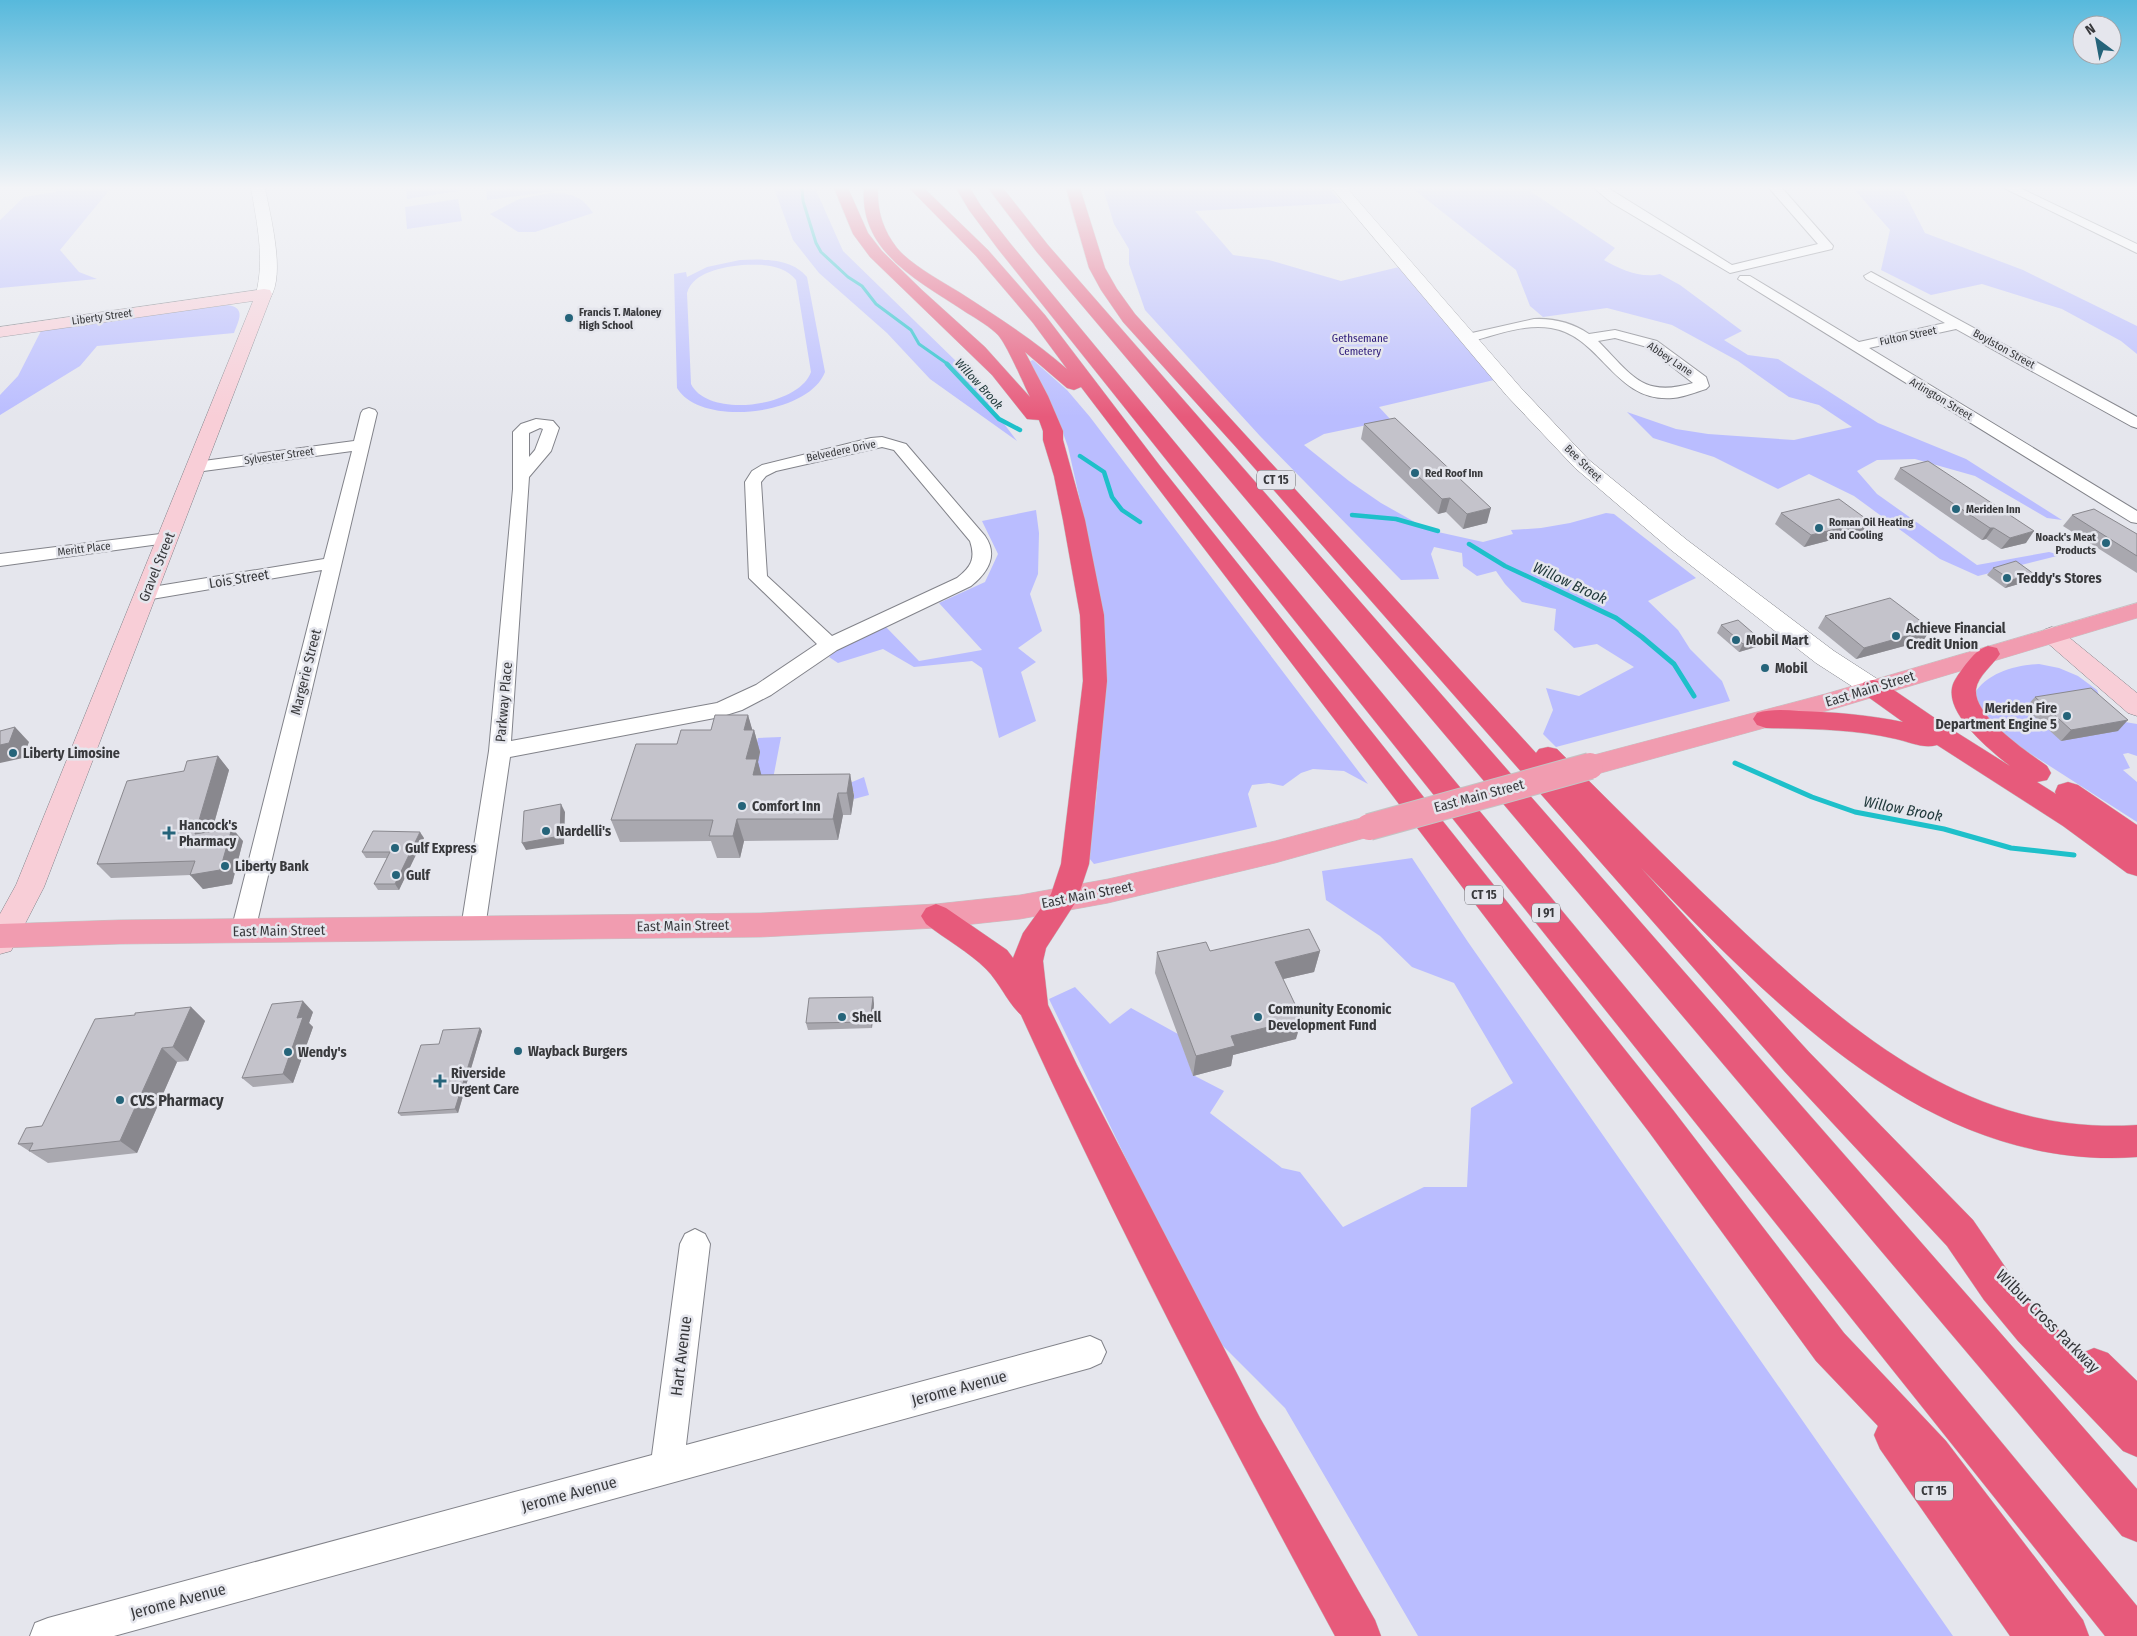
<svg xmlns="http://www.w3.org/2000/svg" width="2137" height="1636" font-family="'Fira Sans Condensed',sans-serif">
  <rect width="100%" height="100%" fill="#e5e6ed"/>
  <!-- green -->
  <g fill="#babdff" fill-rule="evenodd">
    <path d="M56 188H111L60 250 79 272 97 279 0 288V220L24 197 56 192Z"/>
    <path d="M406 188H459V191L407 199Z"/>
    <path d="M486 188H579L487 200Z"/>
    <path d="M774 188H815L843 251 959 364 1017 441 930 379 887 333 819 273 793 240Z"/>
    <path d="M1103 188H1328L1342 203 1195 211 1233 255 1269 260 1341 281 1399 267 1494 380 1379 407 1391 420 1324 434 1304 445 1349 481 1381 503 1429 530 1483 542 1513 534 1511 530 1541 528 1570 523 1606 513 1614 514 1696 578 1648 601 1678 630 1690 649 1722 681 1730 701 1556 747 1543 734 1553 710 1546 688 1579 696 1634 667 1597 644 1574 648 1554 630 1556 609 1522 602 1505 584 1496 571 1477 576 1463 566 1462 553 1434 547 1431 554 1439 579 1401 580 1260 436 1145 310 1129 264V249L1114 224Z"/>
    <path d="M1412 188H1541L1530 191 1615 248 1604 260C1619 269 1642 279 1660 274L1680 285 1742 331 1724 340 1748 355 1778 359 1878 423 1966 459 2062 520 2047 518 1975 476 1915 459 1877 460 1857 471 1877 494 1977 565 2049 552 2061 555 1978 576 1940 559 1854 496 1809 474 1778 489 1714 457 1653 438 1627 412 1676 429 1708 434 1794 440 1852 427 1819 405 1789 397 1738 361 1672 325 1607 308 1543 317 1530 306 1516 270Z"/>
    <path d="M1853 188H1902L1925 233 2023 270 2137 326V354L2121 341 2062 309 1982 284 1931 295 1881 270 1890 230Z"/>
    <path d="M550 193C571 193 582 196 593 213L535 232H518L490 214 519 199Z"/>
    <path d="M458 199 462 221 407 229 405 207Z"/>
    <path d="M740 260C763 259 792 258 807 277L825 372C809 415 701 428 677 388L674 274 686 272 687 277 707 267ZM742 265C760 264 784 264 796 280L811 372C799 407 708 419 691 384L687 293C693 272 723 267 742 265Z"/>
    <path d="M228 305C246 308 239 320 234 333L97 346 80 366 0 415V395L18 376 42 329Z"/>
    <path d="M1033 360 1067 390 1090 417 1368 784 1344 771 1313 769 1301 773 1283 786 1269 783 1252 785 1248 794 1257 827 1094 864 1089 858 1087 847 1096 801 1103 712 1088 536 1068 447 1058 419 1028 362Z"/>
    <path d="M1036 510 1039 533 1038 574 1030 594 1042 631 1018 648 1036 662 1021 672 1036 721 999 738 982 668 972 661 914 667 883 649 838 663 829 657 838 648 885 626 919 661 982 650 939 603 985 582 998 554 982 521Z"/>
    <path d="M2039 664 2059 668 2078 676 2097 690 2101 700 2125 722 2137 724V756L2128 753 2123 754 2130 768 2123 770 2137 782V822L2017 745 1989 724 1974 694C1987 673 2015 665 2039 664Z"/>
    <path d="M781 737 773 779 838 788 864 777 869 795 854 799V792L841 793 753 781 760 752H754L758 738Z"/>
    <path d="M1412 858 1468 942 1953 1636H1418L1285 1408 1210 1333 1049 999 1075 987 1110 1024 1131 1008 1178 1034 1193 1075 1224 1091 1210 1113 1282 1168 1300 1172 1343 1227 1424 1187H1467L1471 1108 1513 1083 1454 983 1412 967 1380 936 1326 900 1322 871Z"/>
  </g>
  <g fill="none" stroke-linecap="round" stroke-linejoin="round">
    <!-- stream-far2 -->
    <path stroke="#1ec0ca" stroke-width="3" d="M802 188 803 201 816 243 821 252 848 277 862 286 876 304 911 330 919 344 949 365"/>
    <!-- stream-far1 -->
    <g stroke="#1ec0ca" stroke-width="4.5">
      <path d="M947 364 999 419 1020 430"/>
      <path d="M1080 456 1104 472 1112 497 1122 510 1140 522"/>
      <path d="M1352 515 1396 519 1438 531"/>
      <path d="M1469 544 1505 566 1546 585"/>
    </g>
    <!-- stream -->
    <g stroke="#1ec0ca" stroke-width="5">
      <path d="M1544 584 1616 618 1642 637 1674 664 1694 696"/>
      <path d="M1735 763 1812 797 1855 812 1944 829 2011 848 2074 855"/>
    </g>
    <!-- minor casing -->
    <g stroke="#82838a" stroke-width="2">
      <g id="minor">
        <path d="M1594 188H1608L1732 265 1818 244 1769 188H1782L1833 246 1832 249 1730 273 1612 203Z"/>
        <path d="M2004 188H2020L2137 244V253Z"/>
        <path d="M1871 272 2137 417V428L2131 426 1956 329 1869 348 2137 511V523L2131 522 1738 279 1740 276H1750L1859 342 1945 323 1866 279 1864 276Z"/>
        <path d="M1534 319C1554 318 1573 323 1589 334L1615 330 1657 341 1706 377 1709 386 1706 389C1696 392 1684 397 1673 398 1614 403 1602 336 1551 328 1524 323 1494 336 1468 342L1463 341 1461 338 1463 335ZM1615 338 1647 347 1693 383C1642 398 1632 375 1598 341Z"/>
        <path d="M369 408 375 410 377 413 255 931 252 938 243 941 234 938 231 931 322 570 146 600 139 598 137 594 139 590 146 588 324 559 352 451 196 472 190 471 188 467 190 463 196 462 354 441 361 413 363 410Z"/>
        <path d="M536 419 553 421 559 428 551 451 529 477 511 741 717 703 756 685 817 644 749 578 745 482 752 471 762 465 871 438 882 437 906 444 985 536C999 556 987 573 971 586L837 650 771 695 742 710 720 717 510 757 485 928 482 935 473 938 464 935 461 928 489 751 513 489V432L521 424ZM540 428 543 429 535 450 529 457V433ZM882 447 894 450 970 541C976 559 971 567 957 578L832 636 767 576 761 482 766 476 776 471Z"/>
        <path d="M168 533 174 534 177 538 174 542 0 566V554Z"/>
        <path d="M695 1229 705 1234 710 1244 686 1445 1090 1336 1101 1341 1106 1352 1101 1363 1090 1368 114 1636H30L35 1623 48 1618 652 1455 680 1244 685 1234Z"/>
      </g>
    </g>
    <!-- tertiary casing -->
    <g stroke="#82838a" stroke-width="1">
      <g id="tertiary">
        <path d="M251 188H265C270 215 286 274 270 298H258L256 294C265 258 257 224 251 188Z"/>
        <path d="M1332 188H1347L1521 388 1589 460 1687 540 1834 651 1882 682 1885 688 1882 694 1873 696 1864 694 1816 663 1671 550 1575 468 1507 396Z"/>
      </g>
    </g>
    <!-- secondary casing -->
    <g stroke="#82838a" stroke-width="1">
      <g id="secondary">
        <path d="M264 289 270 290 272 294 44 887 11 951 0 954V914L16 885 253 301 0 337V327Z"/>
        <path d="M2052 627 2060 630 2137 693V716L2128 713 2044 640 2040 635 2044 630Z"/>
      </g>
    </g>
    <!-- primary casing -->
    <g stroke="#c3c4c4" stroke-width="1">
      <g id="primary">
        <path d="M2137 603V618L1837 708 1590 776 1581 773 1577 766 1581 759 1590 756 1825 694Z"/>
        <path d="M1369 816 1379 820 1383 827 1379 834 1275 863 1108 903 1020 919 936 928 761 937 119 944 0 948V924L119 920 761 913 936 904 1020 895 1108 879 1275 841Z"/>
      </g>
    </g>
    <!-- motorway casing -->
    <g stroke="#c3c4c4" stroke-width="1">
      <g id="motorway">
        <path d="M834 188H848L868 233 882 251 922 290 985 347 1030 397C1023 383 1007 345 998 335 990 327 977 319 967 313 921 282 859 253 864 188H878C877 211 883 230 897 248 910 264 941 281 959 292 996 316 1034 340 1067 369L1033 323 976 256 909 188H924L988 250 1045 315 1160 466 1673 1110 1844 1333 1946 1441 2083 1620 2089 1636H2010L1880 1449 1874 1435 1878 1426 1816 1361 1649 1132 1081 387 1074 390 1067 388 1025 352 1048 396 1063 431V440L1085 520 1104 615 1107 681 1089 864 1077 900 1046 948 1043 961 1048 1005 1077 1065 1260 1418 1375 1620 1381 1636H1335C1224 1432 1117 1226 1021 1015 1007 1002 1000 983 986 969 969 952 945 939 926 924L921 916 926 908 936 904 946 908 1007 950 1013 958 1023 933 1051 894 1061 864 1083 681 1080 615 1063 520 1054 476 1043 440V431L1039 420 1027 419 992 375 870 257 853 234Z"/>
        <path d="M956 188H970L981 206 1010 243 2137 1606V1636H2105L998 249 969 210Z"/>
        <path d="M988 188H1003L1048 245 2137 1489V1542L2122 1536 1036 251Z"/>
        <path d="M1066 188H1080L1105 268 1117 289 1135 314 1536 753 1539 749 1548 747 1557 749C1620 812 1682 874 1746 934 1858 1038 1974 1136 2137 1125V1157C1928 1172 1775 1004 1641 868L1809 1052 1973 1220 2010 1274 2044 1315 2082 1353 2094 1348 2108 1353 2137 1381V1457L2123 1451 2018 1341 1984 1300 1947 1246 1785 1072 1235 446 1123 322 1101 290 1089 268Z"/>
        <path d="M1988 646 1997 648 2000 654C1993 665 1978 676 1976 689 1973 716 2028 752 2047 766L2051 773 2047 780 2037 782 2056 794 2055 792 2058 785 2068 782 2078 785 2137 825V876L2127 873 2063 826 1937 745C1924 749 1909 742 1896 739 1854 729 1809 729 1766 728L1757 725 1753 719 1757 713C1771 709 1785 710 1799 711 1834 712 1869 715 1903 722L1864 694 1861 688 1864 682 1873 680 1882 682 1948 727 2010 766C1991 751 1947 716 1952 688 1953 681 1959 674 1963 668 1970 659 1977 649 1988 646Z"/>
      </g>
    </g>
    <!-- minor -->
    <use href="#minor" fill="#fff" fill-rule="evenodd"/>
    <!-- tertiary -->
    <use href="#tertiary" fill="#fff" fill-rule="evenodd"/>
    <!-- secondary -->
    <use href="#secondary" fill="#f8ced7" fill-rule="evenodd"/>
    <!-- primary -->
    <use href="#primary" fill="#f19cb0" fill-rule="evenodd"/>
    <!-- motorway -->
    <use href="#motorway" fill="#e75a7b" fill-rule="evenodd"/>
    <!-- primary-bridge casing -->
    <g stroke="#c3c4c4" stroke-width="28" stroke-linecap="butt">
      <path id="primary-bridge" d="M1369 827 1590 766"/>
    </g>
    <!-- primary-bridge -->
    <use href="#primary-bridge" stroke="#f19cb0" stroke-width="26"/>
  </g>
  <!-- wall -->
  <g fill="#a9a8af">
    <path d="M1364 424 1487 523 1463 529 1446 512 1438 514 1361 439Z"/>
    <path d="M1900 468 2026 543 2001 549 1986 539 1982 540 1894 479Z"/>
    <path d="M1781 513 1869 521 1862 532 1804 547 1775 524Z"/>
    <path d="M2072 515 2137 534V573L2063 526Z"/>
    <path d="M1993 568 2029 581 2005 588 1987 575Z"/>
    <path d="M1825 616 1923 641 1856 659 1818 628Z"/>
    <path d="M1721 625 1756 647 1739 652 1717 633Z"/>
    <path d="M2035 697 2118 731 2061 741 2025 708Z"/>
    <path d="M748 715 752 730H754L760 752 758 762 761 775 850 774 854 796 851 815H843L838 840 744 841 740 858H717L711 841 620 842 611 820 677 744Z"/>
    <path d="M218 756 229 770 212 831 243 841 232 884 203 889 191 875 111 878 97 864 184 771Z"/>
    <path d="M424 838 399 890H378L374 884 387 858H366L362 852Z"/>
    <path d="M1210 951H1320L1314 972 1283 979 1296 1039 1233 1055 1231 1066 1193 1076 1155 973 1157 952Z"/>
    <path d="M873 997 874 1004 872 1028 808 1030 806 1023Z"/>
    <path d="M191 1007 205 1021 188 1061 177 1062 137 1153 48 1163 18 1144 42 1126 135 1015Z"/>
    <path d="M313 1012 309 1023 313 1027 293 1083 253 1087 242 1078Z"/>
    <path d="M480 1028 482 1031 458 1113 401 1116 398 1113 439 1044Z"/>
  </g>
  <!-- shaded-wall -->
  <g fill="#89888e">
    <path d="M1450 498 1446 512 1438 514 1442 499Z"/>
    <path d="M1491 508 1487 523 1463 529 1467 514Z"/>
    <path d="M1869 521 1862 532 1804 547 1811 535Z"/>
    <path d="M1990 528H1994L1986 539 1982 540Z"/>
    <path d="M2034 531 2026 543 2001 549 2010 538Z"/>
    <path d="M2034 574 2029 581 2005 588 2011 580Z"/>
    <path d="M1931 629 1923 641 1856 659 1864 648Z"/>
    <path d="M1760 639 1756 647 1739 652 1743 644Z"/>
    <path d="M748 715 753 732 754 730 760 752 758 762 763 781 760 797 746 759 744 730Z"/>
    <path d="M2128 720 2118 731 2061 741 2071 730Z"/>
    <path d="M15 727 29 742 23 758 0 763V745Z"/>
    <path d="M218 756 229 770 207 848 195 834Z"/>
    <path d="M850 774 854 796 851 815 847 793Z"/>
    <path d="M838 793 843 815 838 840 833 819Z"/>
    <path d="M561 804 565 812 564 844 526 850 522 843Z"/>
    <path d="M737 819 744 841 740 858 733 836Z"/>
    <path d="M232 828 243 841 232 884 203 889 190 875Z"/>
    <path d="M420 832 424 838 399 890 395 884Z"/>
    <path d="M1320 951 1314 972 1270 982 1275 962Z"/>
    <path d="M873 997 874 1004 872 1028 870 1022Z"/>
    <path d="M303 1001 313 1012 309 1023 313 1027 293 1083 283 1074 297 1018Z"/>
    <path d="M191 1007 205 1021 188 1061 173 1047Z"/>
    <path d="M1302 1019 1296 1039 1233 1055 1231 1066 1193 1076 1196 1056 1231 1036Z"/>
    <path d="M480 1028 482 1031 458 1113 455 1109Z"/>
    <path d="M162 1048 177 1062 137 1153 120 1141Z"/>
  </g>
  <!-- building -->
  <g fill="#c4c3cb" stroke="#89888e">
    <path d="M1395 418 1491 508 1467 514 1450 498 1442 499 1364 424Z"/>
    <path d="M1928 461 2034 531 2010 538 1994 528H1990L1900 468Z"/>
    <path d="M1839 499 1869 521 1811 535 1781 513Z"/>
    <path d="M2094 509 2137 534V556L2072 515Z"/>
    <path d="M2016 561 2034 574 2011 580 1993 568Z"/>
    <path d="M1890 598 1931 629 1864 648 1825 616Z"/>
    <path d="M1738 620 1760 639 1743 644 1721 625Z"/>
    <path d="M2091 688 2128 720 2071 730 2035 697Z"/>
    <path d="M715 715H748L744 730H754L746 759H757L753 775 850 774 847 793H838L833 819H737L733 836H709L713 820H611L636 744H677L681 730H711Z"/>
    <path d="M15 727 9 743 0 745V731Z"/>
    <path d="M218 756 195 834 232 828 220 870 190 875 195 861 97 864 127 781 184 771 187 761Z"/>
    <path d="M561 804 560 836 522 843 524 811Z"/>
    <path d="M373 831 420 832 395 884H374L390 852H362Z"/>
    <path d="M1309 929 1320 951 1275 962 1302 1019 1231 1036 1235 1046 1196 1056 1157 952 1206 942 1210 951Z"/>
    <path d="M873 997 870 1022 806 1023 809 998Z"/>
    <path d="M303 1001 297 1018 303 1017 283 1074 242 1078 272 1004Z"/>
    <path d="M191 1007 173 1047 162 1048 120 1141 29 1151 33 1143 18 1144 26 1128 42 1126 95 1019 135 1015V1013Z"/>
    <path d="M480 1028 455 1109 398 1113 421 1045 439 1044 443 1030Z"/>
  </g>
  <!-- sky -->
  <linearGradient id="sky" x2="0" y2="1"><stop stop-color="#57b9dc"/><stop offset="0.45" stop-color="#f3f4f7"/><stop offset="1" stop-color="#f3f4f7" stop-opacity="0"/></linearGradient>
  <rect width="2137" height="417" fill="url(#sky)"/>
  <!-- markers -->
  <g fill="#25647a" stroke="#e5e6ed" stroke-width="2">
    <circle cx="569" cy="318" r="5"/>
    <circle cx="1415" cy="473" r="5"/>
    <circle cx="1956" cy="509" r="5"/>
    <circle cx="1819" cy="528" r="5"/>
    <circle cx="2106" cy="543" r="5"/>
    <circle cx="2007" cy="578" r="5"/>
    <circle cx="1896" cy="636" r="5"/>
    <circle cx="1736" cy="640" r="5"/>
    <circle cx="1765" cy="668" r="5"/>
    <circle cx="2067" cy="716" r="5"/>
    <circle cx="13" cy="753" r="5"/>
    <circle cx="742" cy="806" r="5"/>
    <circle cx="546" cy="831" r="5"/>
    <path d="M166.5 825.5h5v5h5v5h-5v5h-5v-5h-5v-5h5z"/>
    <circle cx="395" cy="848" r="5"/>
    <circle cx="225" cy="866" r="5"/>
    <circle cx="396" cy="875" r="5"/>
    <circle cx="842" cy="1017" r="5"/>
    <circle cx="1258" cy="1017" r="5"/>
    <circle cx="518" cy="1051" r="5"/>
    <circle cx="288" cy="1052" r="5"/>
    <path d="M437.5 1073.5h5v5h5v5h-5v5h-5v-5h-5v-5h5z"/>
    <circle cx="120" cy="1100" r="5"/>
  </g>
  <g text-anchor="middle" dominant-baseline="central" stroke-width="5" stroke-linejoin="round" paint-order="stroke">
    <!-- far-poi labels -->
    <g font-size="11" font-weight="bold" fill="#38393c" stroke="#e5e6ed" text-anchor="start">
      <text x="579" y="312">Francis T. Maloney<tspan x="579" dy="13">High School</tspan></text>
      <text x="1425" y="473">Red Roof Inn</text>
      <text x="1966" y="509">Meriden Inn</text>
      <text x="1829" y="522">Roman Oil Heating<tspan x="1829" dy="13">and Cooling</tspan></text>
      <text x="2096" y="537" text-anchor="end">Noack's Meat<tspan x="2096" dy="13">Products</tspan></text>
    </g>
    <!-- far-street labels -->
    <g font-size="11" fill="#38393c" stroke="#e5e6ed">
      <text transform="translate(102 317) rotate(-8)">Liberty Street</text>
      <text transform="translate(1908 336) rotate(-12)">Fulton Street</text>
      <text transform="translate(2004 349) rotate(29)">Boylston Street</text>
      <text transform="translate(1670 359) rotate(34)">Abbey Lane</text>
      <text transform="translate(1941 399) rotate(31)">Arlington Street</text>
      <text transform="translate(841 451) rotate(-12)">Belvedere Drive</text>
      <text transform="translate(279 456) rotate(-8)">Sylvester Street</text>
      <text transform="translate(1583 463) rotate(44)">Bee Street</text>
      <text transform="translate(84 549) rotate(-7)">Meritt Place</text>
    </g>
    <!-- far-park labels -->
    <g font-size="11" fill="#291676" stroke="#e5e6ed">
      <text x="1360" y="338">Gethsemane<tspan x="1360" dy="13">Cemetery</tspan></text>
    </g>
    <!-- far-water labels -->
    <g font-size="12" font-style="italic" fill="#223a3c" stroke="#e5e6ed">
      <text transform="translate(979 384) rotate(47)">Willow Brook</text>
    </g>
    <!-- shield labels -->
    <g fill="#e5e6ed" stroke="#6c6d71" stroke-width="1">
      <rect x="1257" y="470.5" width="38" height="19" rx="4"/>
      <rect x="1465" y="885.5" width="38" height="19" rx="4"/>
      <rect x="1532" y="903.5" width="28" height="19" rx="4"/>
      <rect x="1915" y="1481.5" width="38" height="19" rx="4"/>
    </g>
    <g font-size="12" font-weight="bold" fill="#38393c">
      <text x="1276" y="480">CT 15</text>
      <text x="1484" y="895">CT 15</text>
      <text x="1546" y="913">I 91</text>
      <text x="1934" y="1491">CT 15</text>
    </g>
    <!-- street labels -->
    <g font-size="14" fill="#38393c" stroke="#e5e6ed">
      <text transform="translate(157 567) rotate(-68)">Gravel Street</text>
      <text transform="translate(239 579) rotate(-9)">Lois Street</text>
      <text transform="translate(306 672) rotate(-76)">Margerie Street</text>
      <text transform="translate(1870 689) rotate(-17)">East Main Street</text>
      <text transform="translate(504 702) rotate(-85)">Parkway Place</text>
      <text transform="translate(1479 796) rotate(-15)">East Main Street</text>
      <text transform="translate(1087 895) rotate(-11)">East Main Street</text>
      <text transform="translate(683 926) rotate(-1)">East Main Street</text>
      <text transform="translate(279 931) rotate(-1)">East Main Street</text>
    </g>
    <!-- poi labels -->
    <g font-size="14" font-weight="bold" fill="#38393c" stroke="#e5e6ed" text-anchor="start">
      <text x="2017" y="578">Teddy's Stores</text>
      <text x="1906" y="628">Achieve Financial<tspan x="1906" dy="16">Credit Union</tspan></text>
      <text x="1746" y="640">Mobil Mart</text>
      <text x="1775" y="668">Mobil</text>
      <text x="2057" y="708" text-anchor="end">Meriden Fire<tspan x="2057" dy="16">Department Engine 5</tspan></text>
      <text x="23" y="753">Liberty Limosine</text>
      <text x="752" y="806">Comfort Inn</text>
      <text x="179" y="825">Hancock's<tspan x="179" dy="16">Pharmacy</tspan></text>
      <text x="556" y="831">Nardelli's</text>
      <text x="405" y="848">Gulf Express</text>
      <text x="235" y="866">Liberty Bank</text>
      <text x="406" y="875">Gulf</text>
      <text x="1268" y="1009">Community Economic<tspan x="1268" dy="16">Development Fund</tspan></text>
      <text x="852" y="1017">Shell</text>
      <text x="528" y="1051">Wayback Burgers</text>
      <text x="298" y="1052">Wendy's</text>
      <text x="451" y="1073">Riverside<tspan x="451" dy="16">Urgent Care</tspan></text>
    </g>
    <!-- water labels -->
    <g font-size="15" font-style="italic" fill="#223a3c" stroke="#e5e6ed">
      <text transform="translate(1570 583) rotate(25)">Willow Brook</text>
      <text transform="translate(1903 809) rotate(11)">Willow Brook</text>
    </g>
    <!-- near-poi labels -->
    <g font-size="16" font-weight="bold" fill="#38393c" stroke="#e5e6ed" text-anchor="start">
      <text x="130" y="1100">CVS Pharmacy</text>
    </g>
    <!-- near-street labels -->
    <g font-size="16" fill="#38393c" stroke="#e5e6ed">
      <text transform="translate(2048 1321) rotate(45)">Wilbur Cross Parkway</text>
      <text transform="translate(681 1356) rotate(-83)">Hart Avenue</text>
      <text transform="translate(959 1388) rotate(-15)">Jerome Avenue</text>
      <text transform="translate(569 1494) rotate(-15)">Jerome Avenue</text>
      <text transform="translate(178 1601) rotate(-15)">Jerome Avenue</text>
    </g>
  </g>
  <!-- north arrow -->
  <g transform="translate(2097 40) rotate(328)"><circle r="24" fill="#e5e6ed" stroke="#a0a1a6"/>
  <path d="M0-4L9 19L0 12L-9 19Z" fill="#25647a"/>
  <text y="-8" font-size="14" font-weight="bold" text-anchor="middle" fill="#38393c">N</text>
  </g>
</svg>
